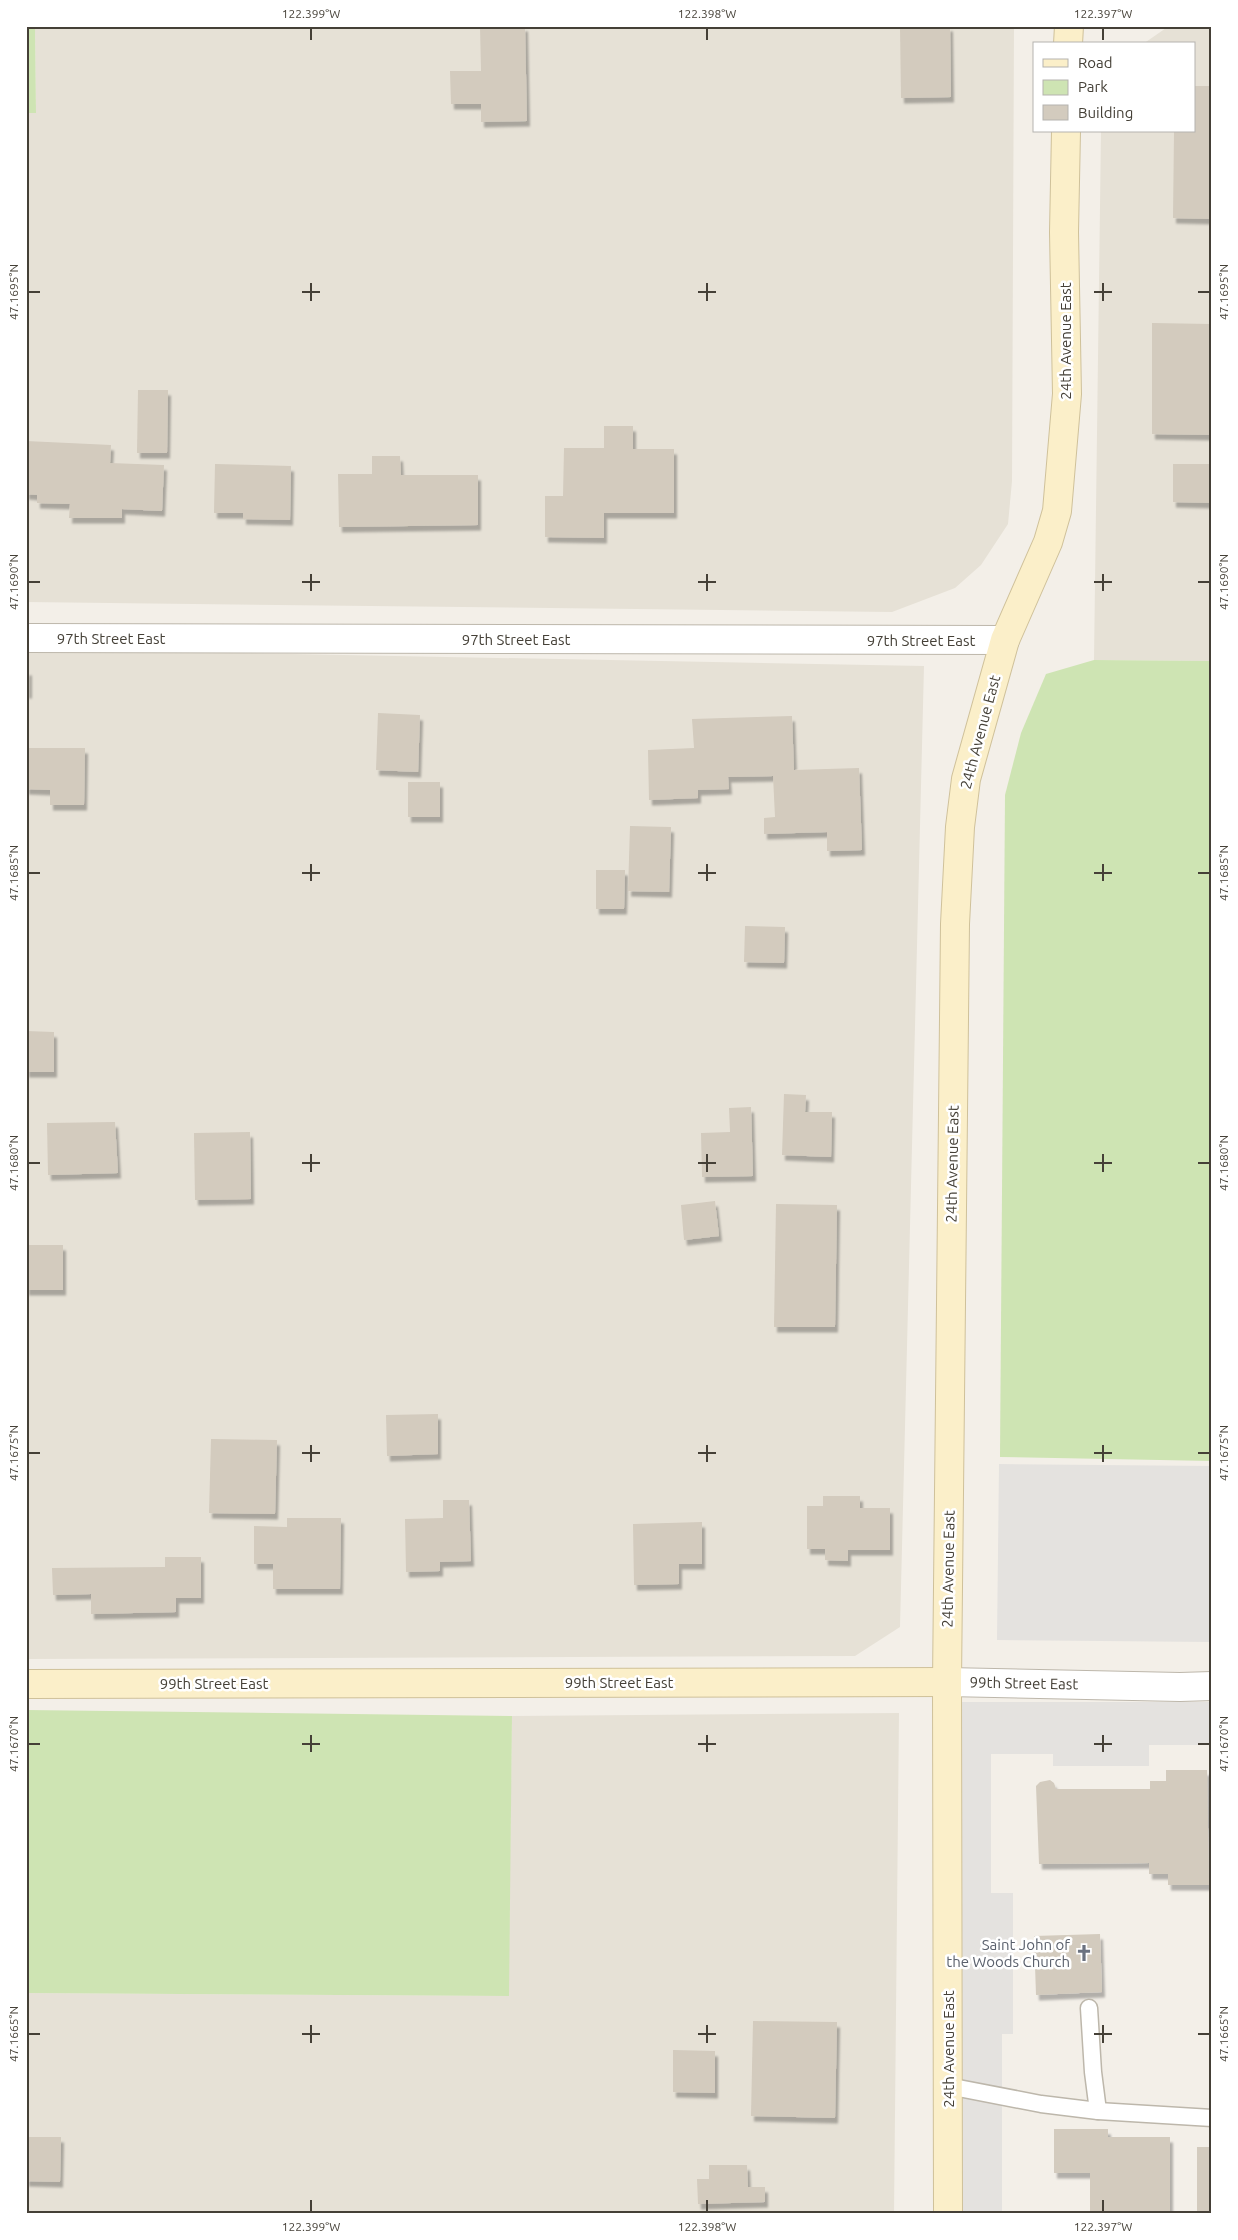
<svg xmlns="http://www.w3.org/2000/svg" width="1238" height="2240" font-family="Ubuntu,sans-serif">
  <defs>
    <filter id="shadow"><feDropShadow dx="3" dy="5.5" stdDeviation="1" flood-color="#0004"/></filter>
  </defs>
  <rect width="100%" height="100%" fill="#f3efe8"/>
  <!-- residential -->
  <g fill="#e6e1d6">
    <path d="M35 26H1014L1012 481 1008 524 981 565 955 588 892 612 26 602V113L36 112Z"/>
    <path d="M1169 26H1212V661L1094 660 1101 131H1194V44H1143Z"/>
    <path d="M26 649 924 666 900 1627 855 1656 26 1659Z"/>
    <path d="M899 1713 894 2214H26V1993L508 1996 512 1716Z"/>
  </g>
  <!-- green -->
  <g fill="#cee4b3">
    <path d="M26 26H35L36 113H26Z"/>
    <path d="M1094 660 1212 661V1461L1000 1457 1005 795 1021 733 1046 674Z"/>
    <path d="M26 1710 512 1716 509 1996 26 1993Z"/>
  </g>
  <!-- parking -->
  <g fill="#e4e2df">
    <path d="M999 1464 1212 1466V1642L997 1640Z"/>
    <path d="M958 1702H1210V1745H1149V1766H1053V1754H991V1893H1013V2034H1002V2214H959Z"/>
  </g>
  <!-- building -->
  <g fill="#d3cbbe" filter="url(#shadow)">
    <path d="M480 26H525L527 121 481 122V104H451L450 71H481Z"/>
    <path d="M900 26H950L951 97 901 98Z"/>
    <path d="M1194 86H1212V219L1173 218 1174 131H1194Z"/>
    <path d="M1152 323 1212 324V435L1152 434Z"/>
    <path d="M138 390H168L167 453H137Z"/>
    <path d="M604 426H633V449H674V513H604V538L545 537V496H563L564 448H604Z"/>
    <path d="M26 441 111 445 110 463 164 465 162 511 122 509V518H69L70 504 37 503V495L26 494Z"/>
    <path d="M372 456H400L401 475H478V525L339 527 338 474H372Z"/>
    <path d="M215 464 291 466 290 520 243 519V513H214Z"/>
    <path d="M1173 464H1212V503L1173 502Z"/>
    <rect x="26" y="670" width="3" height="23"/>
    <path d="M378 713 420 715 418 772 376 770Z"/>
    <path d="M792 716 794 770 859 768 862 850 827 851V832L764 834V818L775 817 773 776 728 777 729 789 698 790V798L649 800 648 750 694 748 692 719Z"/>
    <path d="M26 748H85L84 805H50V790L26 789Z"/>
    <rect x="408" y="782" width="32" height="35"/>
    <path d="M630 826 671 827 669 892 628 891Z"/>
    <path d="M596 870H625L624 909H596Z"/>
    <path d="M745 926 785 927 784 963 744 962Z"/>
    <path d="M26 1031 54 1032V1072H26Z"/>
    <path d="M784 1094 806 1095 805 1112H832L831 1157 782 1155Z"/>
    <path d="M751 1107 753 1176 702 1177 701 1133 730 1132 729 1108Z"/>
    <path d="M115 1122 118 1173 48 1175 47 1123Z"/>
    <path d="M250 1132 251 1199 195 1200 194 1133Z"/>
    <path d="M715 1201 719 1236 684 1240 681 1205Z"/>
    <path d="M776 1204 837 1205 835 1327H774Z"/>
    <rect x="26" y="1245" width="37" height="45"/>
    <path d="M438 1414V1454L387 1456 386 1415Z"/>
    <path d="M211 1439 277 1440 275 1514 209 1513Z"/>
    <path d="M823 1496H860V1508H890V1550H848V1561L825 1560V1549H807V1506H823Z"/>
    <path d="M443 1500H469L471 1561 440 1562V1571L406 1572 405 1519 443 1518Z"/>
    <path d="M287 1518H341L340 1589H273V1564H254V1526L287 1527Z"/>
    <path d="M702 1522V1564H679V1584L634 1585 633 1524Z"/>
    <path d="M165 1557H201V1598H176V1612L91 1614V1594L53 1595 52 1568 165 1567Z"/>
    <path d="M1166 1770H1207L1209 1885H1168V1874H1149V1863L1039 1864 1036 1786 1040 1782 1050 1780 1054 1783 1056 1789H1150V1781H1166Z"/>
    <path d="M1100 1934 1102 1992 1036 1995 1034 1936Z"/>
    <path d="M753 2021 837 2022 835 2118 751 2116Z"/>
    <path d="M673 2050 715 2051V2093L673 2092Z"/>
    <path d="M1054 2129H1108V2137H1170V2214H1090V2173H1054Z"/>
    <path d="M26 2137H61L60 2182 26 2181Z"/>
    <rect x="1197" y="2147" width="15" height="67"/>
    <path d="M709 2165H747L748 2187H765V2202L698 2204 697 2179H709Z"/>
  </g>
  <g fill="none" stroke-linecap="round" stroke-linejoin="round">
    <!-- lane casing -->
    <g stroke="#bdb7ab" stroke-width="19">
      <g id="lane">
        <path d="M1089 2008 1093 2072 1098 2111"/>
        <path d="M948 2086 1041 2104 1098 2111 1212 2118"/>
      </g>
    </g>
    <!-- street casing -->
    <g stroke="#bdb7ab" stroke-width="30">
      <g id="street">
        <path d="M26 638 1005 640"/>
        <path d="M947 1682 1180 1687 1212 1686"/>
      </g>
    </g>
    <!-- secondary casing -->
    <g stroke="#cfc19a" stroke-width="30">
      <g id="secondary">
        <path d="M1068 44 1069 26"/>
        <path d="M26 1684 947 1682"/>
        <path d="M948 2214 947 1682 955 924 960 827 966 779 1005 640 1048 542 1057 511 1067 394 1064 232 1066 131"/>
      </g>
    </g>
    <!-- lane -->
    <use href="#lane" stroke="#fff" stroke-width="16"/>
    <!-- street -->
    <use href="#street" stroke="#fff" stroke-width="28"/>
    <!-- secondary -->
    <use href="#secondary" stroke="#fbefc9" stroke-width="28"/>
  </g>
  <!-- ticks -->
  <path fill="none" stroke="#454037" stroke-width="2" d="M311 28V40M707 28V40M1103 28V40M311 283V301M707 283V301M1103 283V301M28 292H40M302 292H320M698 292H716M1094 292H1112M1198 292H1210M311 574V591M707 574V591M1103 574V591M28 582H40M302 582H320M698 582H716M1094 582H1112M1198 582H1210M311 864V881M707 864V881M1103 864V881M28 873H40M302 873H320M698 873H716M1094 873H1112M1198 873H1210M311 1154V1172M707 1154V1172M1103 1154V1172M28 1163H40M302 1163H320M698 1163H716M1094 1163H1112M1198 1163H1210M311 1445V1462M707 1445V1462M1103 1445V1462M28 1453H40M302 1453H320M698 1453H716M1094 1453H1112M1198 1453H1210M311 1735V1752M707 1735V1752M1103 1735V1752M28 1744H40M302 1744H320M698 1744H716M1094 1744H1112M1198 1744H1210M311 2025V2043M707 2025V2043M1103 2025V2043M28 2034H40M302 2034H320M698 2034H716M1094 2034H1112M1198 2034H1210M311 2200V2212M707 2200V2212M1103 2200V2212"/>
  <!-- icons -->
  <defs>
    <g id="church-bare" transform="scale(1.35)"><path d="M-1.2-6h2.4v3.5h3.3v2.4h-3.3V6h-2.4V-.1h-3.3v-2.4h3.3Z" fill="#6b7280" stroke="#fff" stroke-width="2.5" paint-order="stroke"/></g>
  </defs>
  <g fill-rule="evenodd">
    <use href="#church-bare" x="1084" y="1953"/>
  </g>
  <g text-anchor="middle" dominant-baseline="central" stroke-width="5" stroke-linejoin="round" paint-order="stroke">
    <!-- street labels -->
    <g font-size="15" fill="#454037" stroke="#fff">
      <text transform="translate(1065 341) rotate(-90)">24th Avenue East</text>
      <text x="111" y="638">97th Street East</text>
      <text x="516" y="639">97th Street East</text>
      <text x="921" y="640">97th Street East</text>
      <text transform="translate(980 732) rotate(-75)">24th Avenue East</text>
      <text transform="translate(952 1164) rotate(-89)">24th Avenue East</text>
      <text transform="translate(948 1569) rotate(-89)">24th Avenue East</text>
      <text x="619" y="1682">99th Street East</text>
      <text x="214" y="1683">99th Street East</text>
      <text transform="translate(1024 1683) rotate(1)">99th Street East</text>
      <text transform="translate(948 2049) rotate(-90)">24th Avenue East</text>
    </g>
    <!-- worship labels -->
    <g font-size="15" fill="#5b616d" stroke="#fff" text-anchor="end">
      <text x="1070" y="1944">Saint John of<tspan x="1070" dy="17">the Woods Church</tspan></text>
    </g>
  </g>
  <!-- border -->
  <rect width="1238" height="2240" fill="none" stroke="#ffffff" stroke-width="55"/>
  <!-- legend -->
  <rect x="1033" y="42" width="162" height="90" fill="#ffffff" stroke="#b5b3af"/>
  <rect x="1043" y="59" width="25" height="8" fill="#fbefc9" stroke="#b5b3af"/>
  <text x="1078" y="68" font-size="15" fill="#454037">Road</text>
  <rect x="1043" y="80" width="25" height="15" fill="#cee4b3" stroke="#b5b3af"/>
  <text x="1078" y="92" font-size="15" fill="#454037">Park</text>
  <rect x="1043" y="105" width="25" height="15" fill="#d3cbbe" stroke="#b5b3af"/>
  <text x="1078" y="118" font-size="15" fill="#454037">Building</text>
  <rect x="28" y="28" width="1182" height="2184" fill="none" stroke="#454037" stroke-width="2"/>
  <g font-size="12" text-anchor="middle" fill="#454037">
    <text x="311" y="18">122.399°W</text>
    <text x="707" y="18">122.398°W</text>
    <text x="1103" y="18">122.397°W</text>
    <text transform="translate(14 292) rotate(-90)" y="4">47.1695°N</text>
    <text transform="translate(1224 292) rotate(-90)" y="4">47.1695°N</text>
    <text transform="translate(14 582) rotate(-90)" y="4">47.1690°N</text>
    <text transform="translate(1224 582) rotate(-90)" y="4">47.1690°N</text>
    <text transform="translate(14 873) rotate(-90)" y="4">47.1685°N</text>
    <text transform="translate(1224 873) rotate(-90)" y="4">47.1685°N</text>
    <text transform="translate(14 1163) rotate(-90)" y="4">47.1680°N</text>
    <text transform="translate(1224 1163) rotate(-90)" y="4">47.1680°N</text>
    <text transform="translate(14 1453) rotate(-90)" y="4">47.1675°N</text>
    <text transform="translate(1224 1453) rotate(-90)" y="4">47.1675°N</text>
    <text transform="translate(14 1744) rotate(-90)" y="4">47.1670°N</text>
    <text transform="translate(1224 1744) rotate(-90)" y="4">47.1670°N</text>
    <text transform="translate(14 2034) rotate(-90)" y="4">47.1665°N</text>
    <text transform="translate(1224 2034) rotate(-90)" y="4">47.1665°N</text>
    <text x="311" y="2231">122.399°W</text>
    <text x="707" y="2231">122.398°W</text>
    <text x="1103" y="2231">122.397°W</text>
  </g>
</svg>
